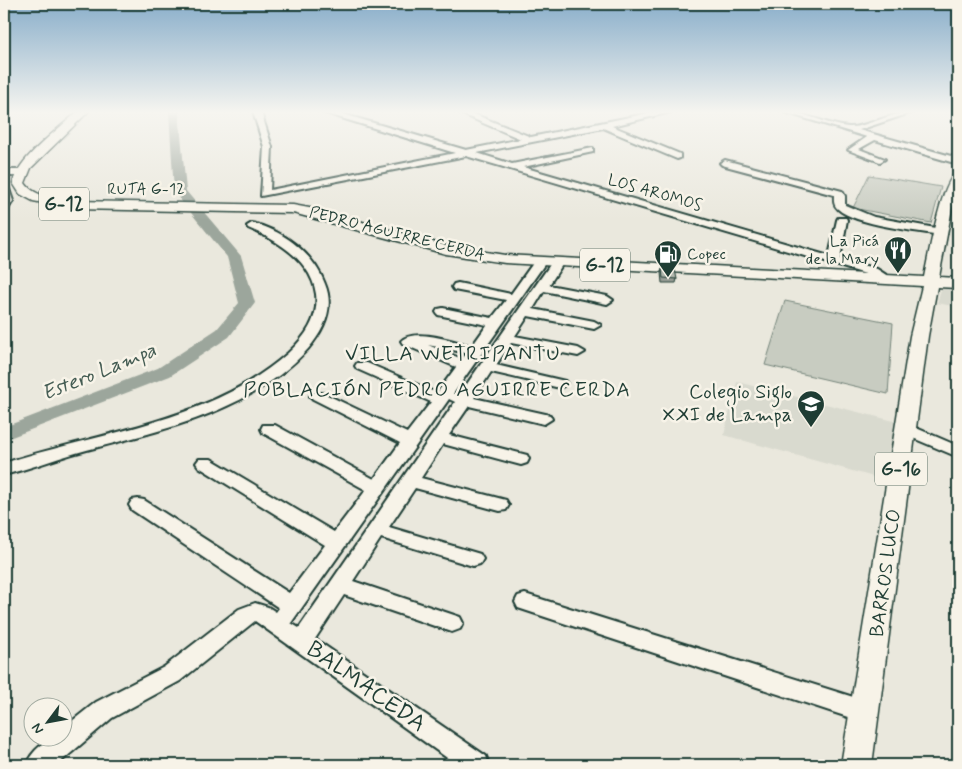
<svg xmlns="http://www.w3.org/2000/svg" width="962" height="769" font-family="Mynerve,sans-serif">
  <rect width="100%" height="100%" fill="#eae8dd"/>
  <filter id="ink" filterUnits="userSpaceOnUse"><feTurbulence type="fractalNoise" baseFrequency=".02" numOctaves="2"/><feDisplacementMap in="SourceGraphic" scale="10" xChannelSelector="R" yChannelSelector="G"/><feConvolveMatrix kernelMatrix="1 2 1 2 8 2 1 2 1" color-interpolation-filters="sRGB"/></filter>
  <g filter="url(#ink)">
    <!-- built -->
    <g fill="#d9dacf">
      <path d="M941 289H958V307L937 303Z"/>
      <path d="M737 382 898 422 888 481 724 435Z"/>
    </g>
    <!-- green -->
    <g fill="#c8ccc1" stroke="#74847a">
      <path d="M869 175 941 187 931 223 853 208Z"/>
      <path d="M785 301 893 323 888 394 765 365Z"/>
    </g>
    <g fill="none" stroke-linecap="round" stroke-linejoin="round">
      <!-- river -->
      <path fill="#9ca69c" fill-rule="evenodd" d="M169 112H179L186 191 241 256 255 303 229 337 170 376 4 440V427L158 368 217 329 239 303 227 257 174 192Z"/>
      <!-- minor casing -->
      <g stroke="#1f3d34" stroke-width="4">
        <g id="minor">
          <path d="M253 112H261L272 147 270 190 455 153 322 112H336L466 150 521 139 457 112H469L531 137 654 112H671L612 126 680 154V158L677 159 603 128 477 153 512 164 593 148V152L523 167 829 256 837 220 838 218H846L847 220 840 259 877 269 894 280 892 283H884L869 275 466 156 261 196 264 147Z"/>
          <path d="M784 112C807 112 826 125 849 127 864 128 892 112 913 112L859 130 958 158V164L875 140 859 149 885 159 880 162 848 150 867 137Z"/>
          <path d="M725 160 842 191 845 196V205L874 217 941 229 947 232 941 235C917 231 855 225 838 209 833 205 834 200 834 195L722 165 720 163Z"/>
          <path d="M4 170H22L27 173 22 176H4Z"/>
          <path d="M4 186 9 189 13 201 8 209 4 210Z"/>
          <path d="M252 223C283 230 314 254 325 284 335 308 324 330 308 349 249 414 157 431 76 453 52 460 28 469 4 475V463C100 432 210 422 288 353 305 337 319 319 316 294 311 260 277 240 248 228L247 226Z"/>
          <path d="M540 258 546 262 453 394H460L554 259H562L564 262 549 285 607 296 613 300 607 304 544 291 533 309 594 321 601 325 594 329 528 316 515 336 578 348 585 352 578 356 511 343 496 365 565 381 567 384 560 388 491 372 474 398 550 415 552 419 544 424 469 406 449 435 527 455 529 459 527 463 521 465 443 444 421 478 506 500 509 505 506 510 500 511 415 488 389 527 480 554 483 559 480 564 473 566 381 538 353 581 460 617 463 623 460 629 452 632 344 595 315 639 486 756 489 765H457L255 621 180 681 112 718 57 765H26C31 752 48 736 62 736V729L96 702 164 667 239 609 255 603 268 607 276 612 279 608 132 510 129 505 132 500 138 499 144 500 289 593 325 545 199 467 196 463 199 459H211L334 532 366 490 263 433 261 429 263 425H275L374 479 400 443 313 399 310 396 313 393H323L407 433 431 402 357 369 355 366 357 363H367L437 393 456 367 403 344 401 341C413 327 456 342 472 346L487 325 438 315 436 312 438 309 443 308 492 318 506 300 454 290 452 287 454 284 458 283 511 294 536 259ZM428 345 467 353 462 359ZM449 399 455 402 299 628 291 623Z"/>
          <path d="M907 424 958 446V457L901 433 899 429 901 425Z"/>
          <path d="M525 594 866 701 874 704 878 712 874 720 866 723 518 608 515 602 518 596Z"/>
        </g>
      </g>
      <!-- major casing -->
      <g stroke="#1f3d34" stroke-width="3">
        <path id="major" d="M77 112H88L31 168 25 183C35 198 58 198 74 201L293 205 320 210 447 246 505 255 924 277C928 259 942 176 958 172V191L953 203 939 277 958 278V288L937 287 928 336 872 765H841L910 336 922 286 505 263 446 254 293 213 74 209 33 201 20 194 13 183C17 159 59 129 77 112Z"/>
      </g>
      <!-- minor -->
      <use href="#minor" fill="#f7f3e8" fill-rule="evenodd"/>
      <!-- major -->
      <use href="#major" fill="#f7f3e8" fill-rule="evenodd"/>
    </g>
    <!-- wall -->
    <path fill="#999e96" stroke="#1f3d34" d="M662 269 677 279 676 283H662L661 273Z"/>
    <!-- building -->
    <path fill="#b2b8ae" stroke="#1f3d34" d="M662 269 675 270 677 279 663 278Z"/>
  </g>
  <!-- sky -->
  <linearGradient id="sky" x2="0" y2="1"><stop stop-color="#89aeca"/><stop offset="0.51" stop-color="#f6f5f0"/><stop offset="1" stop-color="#f6f5f0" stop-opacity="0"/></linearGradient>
  <rect width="962" height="220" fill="url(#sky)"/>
  <!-- icons -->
  <defs>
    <g id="restaurant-pin" transform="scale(1.4375)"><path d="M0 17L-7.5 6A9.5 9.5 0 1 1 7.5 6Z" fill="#1f3d34" stroke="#f7f3e8"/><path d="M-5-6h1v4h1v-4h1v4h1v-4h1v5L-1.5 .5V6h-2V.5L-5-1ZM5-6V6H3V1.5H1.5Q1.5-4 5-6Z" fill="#fff"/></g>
    <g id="fuel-pin" transform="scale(1.4375)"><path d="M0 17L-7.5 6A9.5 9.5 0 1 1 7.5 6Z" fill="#1f3d34" stroke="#f7f3e8"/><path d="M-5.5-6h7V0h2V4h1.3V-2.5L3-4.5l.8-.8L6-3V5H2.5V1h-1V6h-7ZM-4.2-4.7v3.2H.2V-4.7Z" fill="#fff"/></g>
    <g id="school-pin" transform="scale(1.4375)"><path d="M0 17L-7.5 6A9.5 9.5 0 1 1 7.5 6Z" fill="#1f3d34" stroke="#f7f3e8"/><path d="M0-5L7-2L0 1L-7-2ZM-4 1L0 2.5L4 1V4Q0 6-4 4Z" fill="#fff"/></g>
  </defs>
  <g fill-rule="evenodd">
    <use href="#restaurant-pin" x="898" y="250"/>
    <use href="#fuel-pin" x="668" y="254"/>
    <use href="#school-pin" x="811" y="404"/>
  </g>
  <g text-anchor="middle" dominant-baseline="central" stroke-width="5" stroke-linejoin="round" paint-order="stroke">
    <!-- far-street labels -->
    <g font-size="16" fill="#1f3d34" stroke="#f7f3e8">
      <text x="146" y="189">RUTA G-12</text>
      <text transform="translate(655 193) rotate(16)">LOS AROMOS</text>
      <text transform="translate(397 234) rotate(14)">PEDRO AGUIRRE CERDA</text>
    </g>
    <!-- far-poi labels -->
    <g font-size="16" fill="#1f3d34" stroke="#f7f3e8" text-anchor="end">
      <text x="879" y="241">La Picá<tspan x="879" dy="18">de la Mary</tspan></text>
      <text x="687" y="254" text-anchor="start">Copec</text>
    </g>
    <!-- shield labels -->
    <g fill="#f7f3e8" stroke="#60746a" stroke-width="1">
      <rect x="39" y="187.5" width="50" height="33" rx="4"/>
      <rect x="580" y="248.5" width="50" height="33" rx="4"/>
      <rect x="875" y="452.5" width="52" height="33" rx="4"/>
    </g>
    <g font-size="19" font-weight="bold" fill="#1f3d34">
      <text x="64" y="204">G-12</text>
      <text x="605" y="265">G-12</text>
      <text x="901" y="469">G-16</text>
    </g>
    <!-- poi labels -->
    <g font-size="20" fill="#1f3d34" stroke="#f7f3e8" text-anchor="end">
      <text x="792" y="392">Colegio Siglo<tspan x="792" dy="23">XXI de Lampa</tspan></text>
    </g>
    <!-- street labels -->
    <g font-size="20" fill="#1f3d34" stroke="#f7f3e8">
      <text transform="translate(886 573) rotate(-82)">BARROS LUCO</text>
    </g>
    <!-- neighbourhood labels -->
    <g font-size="21" letter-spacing="1" fill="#1f3d34" stroke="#f7f3e8">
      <text x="453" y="354">VILLA WETRIPANTU</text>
      <text x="437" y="390">POBLACIÓN PEDRO AGUIRRE CERDA</text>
    </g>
    <!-- water labels -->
    <g font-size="21" font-style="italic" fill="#445c53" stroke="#f7f3e8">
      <text transform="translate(99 372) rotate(-22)">Estero Lampa</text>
    </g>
    <!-- near-street labels -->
    <g font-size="24" fill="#1f3d34" stroke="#f7f3e8">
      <text transform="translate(366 687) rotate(35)">BALMACEDA</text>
    </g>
  </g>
  <!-- margin -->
  <rect width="962" height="769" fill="none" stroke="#f7f3e8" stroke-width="20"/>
  <rect x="10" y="10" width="942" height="749" fill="none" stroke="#1f3d34" stroke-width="2" filter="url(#ink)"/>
  <!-- north arrow -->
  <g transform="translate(48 722) rotate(238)"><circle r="24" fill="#f7f3e8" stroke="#a1aaa0"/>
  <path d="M0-4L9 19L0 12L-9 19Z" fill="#1f3d34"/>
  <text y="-8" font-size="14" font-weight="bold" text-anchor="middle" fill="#1f3d34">N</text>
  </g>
</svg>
